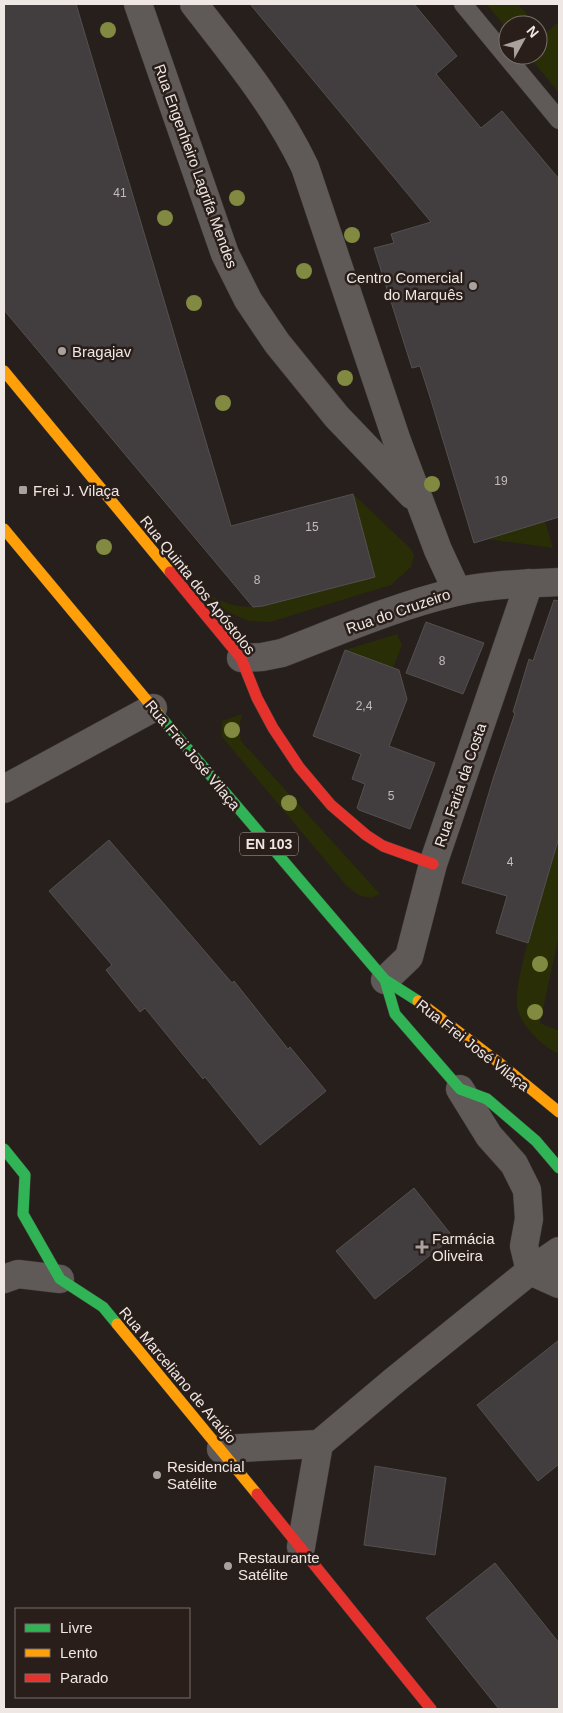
<svg xmlns="http://www.w3.org/2000/svg" width="563" height="1713" font-family="Helvetica,sans-serif">
  <rect width="100%" height="100%" fill="#261f1c"/>
  <!-- green -->
  <g fill="#292e06">
    <path d="M486 4H518L536 25H508V30Z"/>
    <path d="M559 22V93L528 55H538V28L544 34Z"/>
    <path d="M353 494 411 549 414 556 411 567 391 585 270 622 248 621 226 611 206 593C227 605 240 609 265 606L374 577Z"/>
    <path d="M545 521 553 548 487 539Z"/>
    <path d="M397 634 402 645 393 668 345 650Z"/>
    <path d="M242 714 239 729 241 741 380 894 371 898 358 895 346 885 222 737V721Z"/>
    <path d="M558 840 559 935 540 1023 559 1031V1054C542 1046 521 1026 517 1007 515 993 520 975 523 961 533 921 546 880 558 840Z"/>
  </g>
  <!-- building -->
  <g fill="#423d3e" stroke="#555050">
    <path d="M4 4H76L231 526 353 494 375 577 263 606 253 607 4 310Z"/>
    <path d="M250 4H414L457 56 436 74 481 128 502 111 559 179V517L474 543 430 397 420 366 412 368 374 248 394 243 391 234 431 222Z"/>
    <path d="M554 600 559 601V837L528 943 496 933 507 896 462 883 493 779 515 713 513 712 529 659 533 661Z"/>
    <path d="M426 622 484 643 463 694 406 673Z"/>
    <path d="M345 650 399 670 407 699 389 746 435 763 410 829 359 810 357 808 365 784 352 779 361 754 313 736Z"/>
    <path d="M109 840 232 983 234 981 288 1049 290 1047 326 1091 260 1145 205 1077 203 1079 145 1008 140 1012 106 970 112 965 49 891Z"/>
    <path d="M414 1188 453 1237 375 1299 336 1251Z"/>
    <path d="M559 1340V1464L538 1481 477 1405Z"/>
    <path d="M375 1466 446 1478 435 1555 364 1545Z"/>
    <path d="M495 1563 559 1643V1709H499L426 1618Z"/>
  </g>
  <g fill="none" stroke-linecap="round" stroke-linejoin="round">
    <!-- lane casing -->
    <g stroke="#3f3937" stroke-width="19">
      <path id="lane" d="M463 4 559 120"/>
    </g>
    <!-- street casing -->
    <g stroke="#3f3937" stroke-width="29">
      <g id="street">
        <path d="M138 4 225 254 248 300 277 343 337 417 412 495"/>
        <path d="M194 4C235 57 276 106 305 167L397 441 438 550 457 591"/>
        <path d="M241 658 262 657 282 653C339 631 396 606 456 592 489 584 525 584 559 582"/>
        <path d="M4 789 153 708"/>
        <path d="M385 980 409 957 433 864 529 583"/>
        <path d="M460 1089 489 1136 514 1164 527 1190 529 1219 524 1246 530 1271 559 1284"/>
        <path d="M4 1279 18 1274 60 1279"/>
        <path d="M319 1444 395 1380 530 1271 559 1251"/>
        <path d="M221 1449 319 1444"/>
        <path d="M301 1547 319 1444"/>
      </g>
    </g>
    <!-- fast casing -->
    <g stroke="#3f3937" stroke-width="12">
      <g id="fast">
        <path d="M159 715 385 980 418 1001"/>
        <path d="M385 980 395 1014 460 1089 487 1099 536 1141 559 1168"/>
        <path d="M4 1149 25 1175 23 1214 60 1279 103 1307 117 1324"/>
      </g>
    </g>
    <!-- slow casing -->
    <g stroke="#3f3937" stroke-width="12">
      <g id="slow">
        <path d="M4 371 170 572"/>
        <path d="M4 529 159 715"/>
        <path d="M418 1001 498 1062 559 1112"/>
        <path d="M117 1324 257 1494"/>
      </g>
    </g>
    <!-- jam casing -->
    <g stroke="#3f3937" stroke-width="12">
      <g id="jam">
        <path d="M170 572 241 658 257 698 273 728 299 767 331 805 366 835 383 846 433 864"/>
        <path d="M257 1494 431 1709"/>
      </g>
    </g>
    <!-- lane -->
    <use href="#lane" stroke="#5f5a58" stroke-width="18"/>
    <!-- street -->
    <use href="#street" stroke="#5f5a58" stroke-width="28"/>
    <!-- fast -->
    <use href="#fast" stroke="#30b455" stroke-width="11"/>
    <!-- slow -->
    <use href="#slow" stroke="#ff9f0a" stroke-width="11"/>
    <!-- jam -->
    <use href="#jam" stroke="#e5322d" stroke-width="11"/>
  </g>
  <!-- trees -->
  <g fill="#818a40">
    <circle cx="108" cy="30" r="8"/>
    <circle cx="237" cy="198" r="8"/>
    <circle cx="165" cy="218" r="8"/>
    <circle cx="352" cy="235" r="8"/>
    <circle cx="304" cy="271" r="8"/>
    <circle cx="194" cy="303" r="8"/>
    <circle cx="345" cy="378" r="8"/>
    <circle cx="223" cy="403" r="8"/>
    <circle cx="432" cy="484" r="8"/>
    <circle cx="104" cy="547" r="8"/>
    <circle cx="232" cy="730" r="8"/>
    <circle cx="289" cy="803" r="8"/>
    <circle cx="540" cy="964" r="8"/>
    <circle cx="535" cy="1012" r="8"/>
  </g>
  <!-- markers -->
  <g fill="#a9a19d" stroke="#291e19" stroke-width="2">
    <circle cx="473" cy="286" r="5"/>
    <circle cx="62" cy="351" r="5"/>
    <rect x="18" y="485" width="10" height="10" rx="2.5"/>
    <path d="M419.5 1239.5h5v5h5v5h-5v5h-5v-5h-5v-5h5z"/>
    <circle cx="157" cy="1475" r="5"/>
    <circle cx="228" cy="1566" r="5"/>
  </g>
  <g text-anchor="middle" dominant-baseline="central" stroke-width="5" stroke-linejoin="round" paint-order="stroke">
    <!-- number labels -->
    <g font-size="12" fill="#c4bcba">
      <text x="120" y="193">41</text>
      <text x="501" y="481">19</text>
      <text x="312" y="527">15</text>
      <text x="257" y="580">8</text>
      <text x="442" y="661">8</text>
      <text x="364" y="706">2,4</text>
      <text x="391" y="796">5</text>
      <text x="510" y="862">4</text>
    </g>
    <!-- shield labels -->
    <rect fill="#291e19" stroke="#b4aba6" stroke-width="1" x="240" y="832.5" width="58" height="23" rx="4"/>
    <g font-size="14" font-weight="bold" fill="#efe7e3">
      <text x="269" y="844">EN 103</text>
    </g>
    <!-- street labels -->
    <g font-size="15" fill="#efe7e3" stroke="#291e19">
      <text transform="translate(196 166) rotate(70)">Rua Engenheiro Lagrifa Mendes</text>
      <text transform="translate(198 585) rotate(51)">Rua Quinta dos Apóstolos</text>
      <text transform="translate(398 611) rotate(-19)">Rua do Cruzeiro</text>
      <text transform="translate(193 755) rotate(50)">Rua Frei José Vilaça</text>
      <text transform="translate(460 785) rotate(-71)">Rua Faria da Costa</text>
      <text transform="translate(473 1045) rotate(38)">Rua Frei José Vilaça</text>
      <text transform="translate(178 1375) rotate(50)">Rua Marceliano de Araújo</text>
    </g>
    <!-- poi labels -->
    <g font-size="15" fill="#efe7e3" stroke="#291e19" text-anchor="start">
      <text x="463" y="277" text-anchor="end">Centro Comercial<tspan x="463" dy="17">do Marquês</tspan></text>
      <text x="72" y="351">Bragajav</text>
      <text x="33" y="490">Frei J. Vilaça</text>
      <text x="432" y="1238">Farmácia<tspan x="432" dy="17">Oliveira</tspan></text>
      <text x="167" y="1466">Residencial<tspan x="167" dy="17">Satélite</tspan></text>
      <text x="238" y="1557">Restaurante<tspan x="238" dy="17">Satélite</tspan></text>
    </g>
  </g>
  <!-- border -->
  <rect width="563" height="1713" fill="none" stroke="#efe7e3" stroke-width="10"/>
  <!-- legend -->
  <rect x="15" y="1608" width="175" height="90" fill="#291e19" stroke="#786e6a"/>
  <rect x="25" y="1624" width="25" height="8" fill="#30b455" stroke="#786e6a"/>
  <text x="60" y="1633" font-size="15" fill="#efe7e3">Livre</text>
  <rect x="25" y="1649" width="25" height="8" fill="#ff9f0a" stroke="#786e6a"/>
  <text x="60" y="1658" font-size="15" fill="#efe7e3">Lento</text>
  <rect x="25" y="1674" width="25" height="8" fill="#e5322d" stroke="#786e6a"/>
  <text x="60" y="1683" font-size="15" fill="#efe7e3">Parado</text>
  <!-- north arrow -->
  <g transform="translate(523 40) rotate(50)"><circle r="24" fill="#291e19" stroke="#786e6a"/>
  <path d="M0-4L9 19L0 12L-9 19Z" fill="#a9a19d"/>
  <text y="-8" font-size="14" font-weight="bold" text-anchor="middle" fill="#efe7e3">N</text>
  </g>
</svg>
